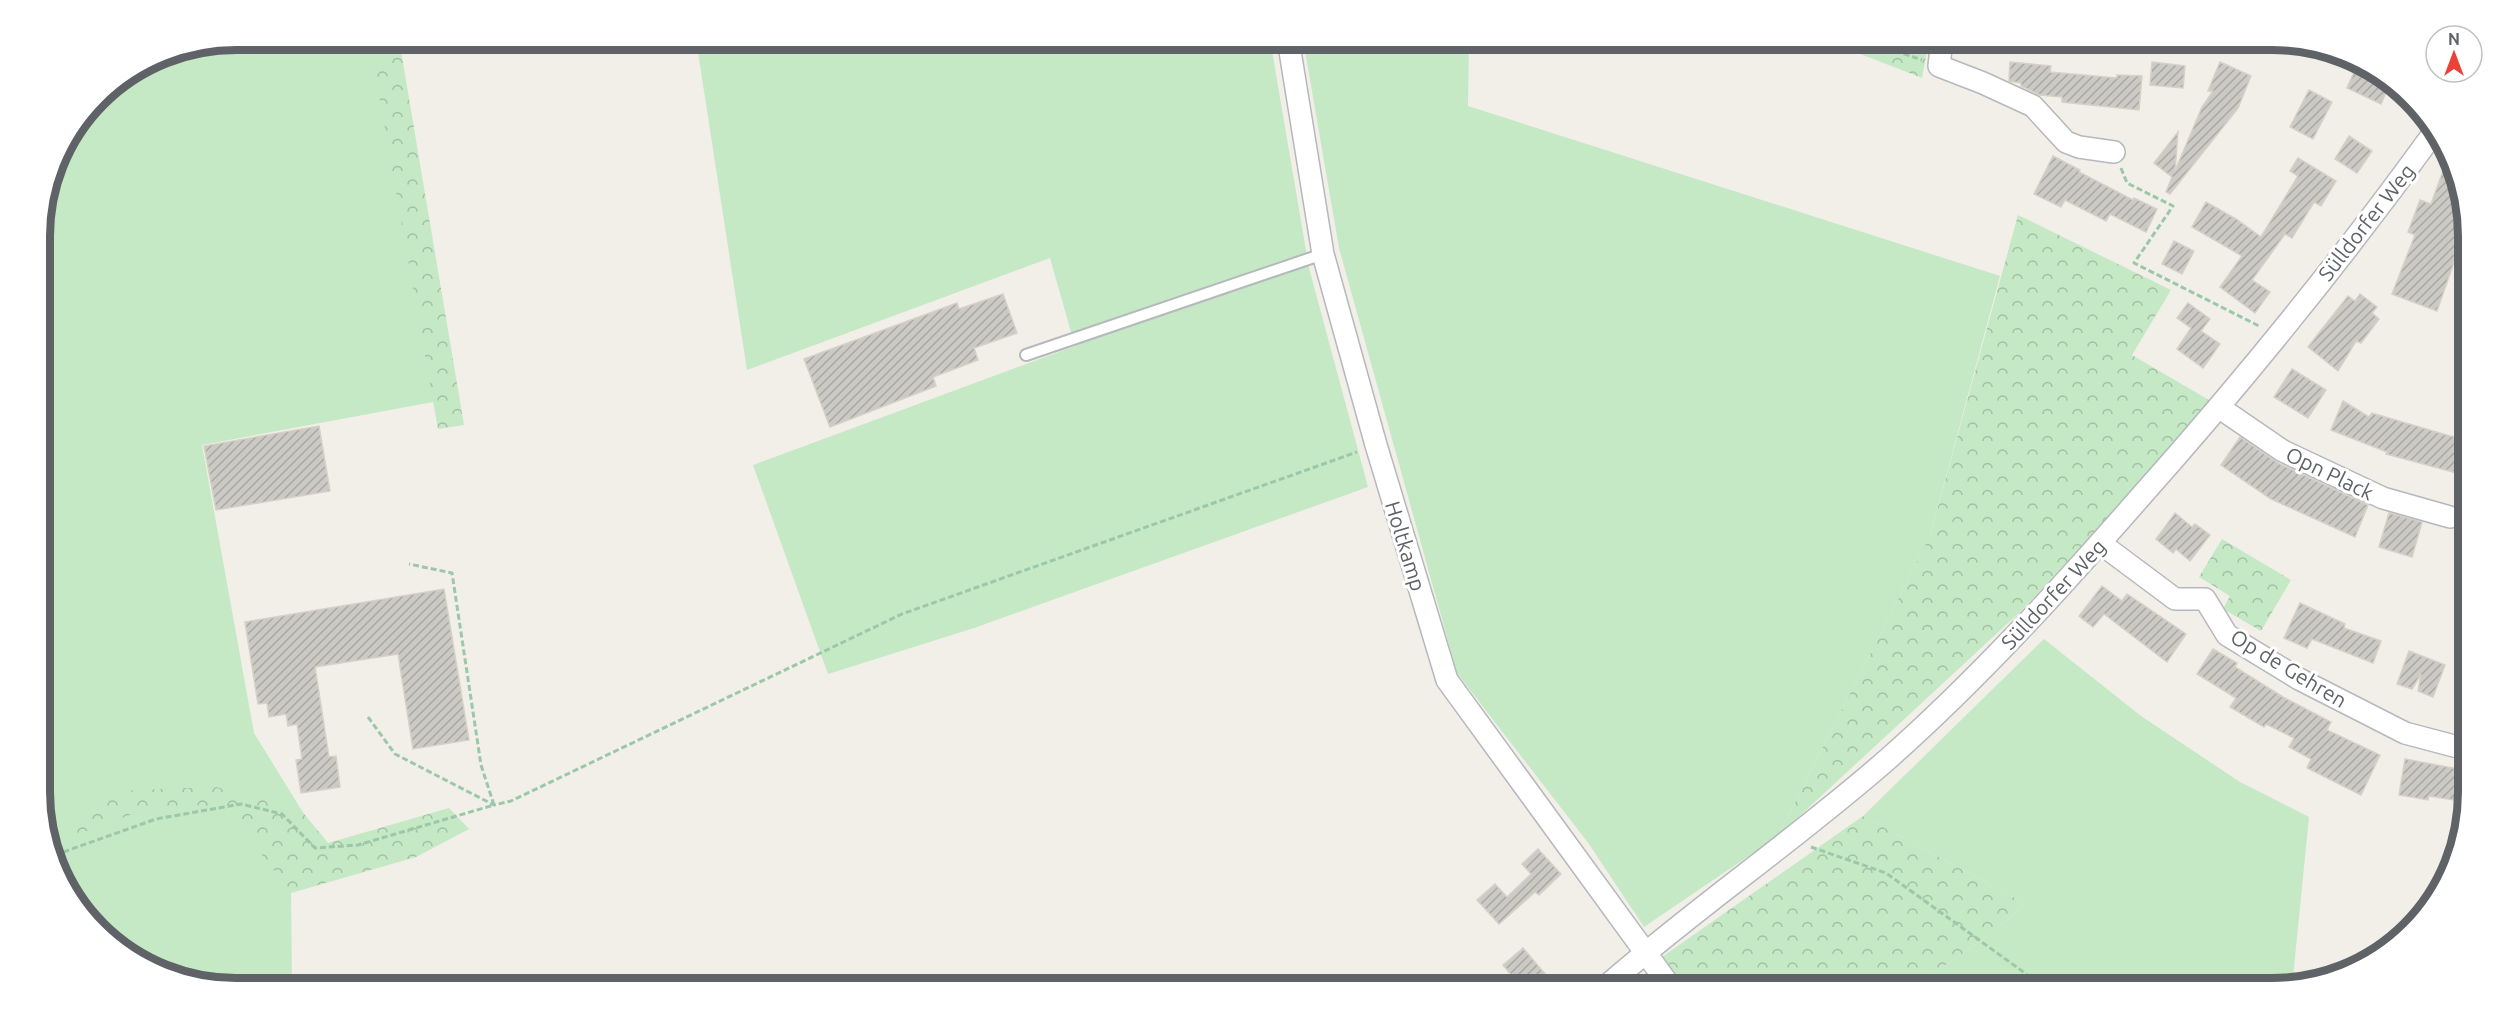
<svg xmlns="http://www.w3.org/2000/svg" width="2508" height="1028" font-family="Ubuntu,sans-serif">
  <defs>
    <pattern id="forest-crowns" width="20" height="18" patternUnits="userSpaceOnUse" patternTransform="scale(1.5)"><rect width="20" height="18" fill="#c5e8c5"/><path d="M2 6a3 3 0 1 1 6 0M12 15a3 3 0 1 1 6 0" fill="none" stroke="#a3c0a4"/></pattern>
    <pattern id="building-hatch" width="6" height="6" patternUnits="userSpaceOnUse" patternTransform="scale(1.5)"><rect width="6" height="6" fill="#cccac5"/><path d="M-1 1l2-2M0 6l6-6M5 7l2-2" fill="none" stroke="#a9a8a4"/></pattern>
  </defs>
  <rect width="100%" height="100%" fill="#f1efe8"/>
  <!-- grass -->
  <g fill="#c5e8c5">
    <path d="M235 39H385L449 399 202 445 254 733 323 845 291 890 292 989H235L172 978 87 922 43 831 39 222 59 149 106 88 160 54Z"/>
    <path d="M696 39H1270L1309 268 1368 487 974 628 828 674 753 465 1075 346 1050 258 747 370Z"/>
    <path d="M1303 39H1469L1468 106 2000 276 1930 536 1778 836 1644 927 1589 844 1457 673 1339 248Z"/>
    <path d="M2044 639 2141 716 2240 782 2309 817 2292 987 1911 989 1985 938 2026 904 1863 816Z"/>
  </g>
  <!-- forest -->
  <g fill="url(#forest-crowns)">
    <path d="M369 39H399L464 425 438 429Z"/>
    <path d="M1822 39H1929L1922 78Z"/>
    <path d="M2018 215 2171 290 2132 355 2214 403 2021 611 1778 836 1930 536Z"/>
    <path d="M2222 539 2291 580 2261 631 2223 609 2230 596 2199 577Z"/>
    <path d="M216 787 301 810 328 843 449 808 469 829 416 857 291 893 228 810 130 815 76 835V813L133 790Z"/>
    <path d="M1863 816 2026 904 1985 938 1911 989H1687L1662 957Z"/>
  </g>
  <!-- building -->
  <g fill="url(#building-hatch)" stroke="#d6d1c6" stroke-width="1.5">
    <path d="M2359 61 2382 72 2391 81 2381 104 2347 88Z"/>
    <path d="M2010 62 2051 66 2050 72 2117 78V75L2142 76 2139 110 2062 102V97L2040 95 2021 86V83L2009 81Z"/>
    <path d="M2152 62 2185 66 2183 88 2150 85Z"/>
    <path d="M2220 62 2251 76 2238 108 2170 194 2166 192 2172 177 2154 163 2178 132 2175 171 2202 107 2213 91H2208Z"/>
    <path d="M2309 90 2332 102 2313 139 2290 127Z"/>
    <path d="M2349 136 2372 151 2357 173 2335 159Z"/>
    <path d="M2053 156 2080 170 2079 172 2133 200 2134 198 2157 209 2146 232 2110 214 2106 221 2065 200 2061 207 2034 194Z"/>
    <path d="M2298 158 2336 181 2321 206 2314 202 2292 238 2285 234 2252 280 2270 292 2255 313 2220 287 2242 256 2192 227 2206 202 2236 219 2261 237 2298 176 2290 171Z"/>
    <path d="M2447 160 2467 209V225L2437 311 2392 294 2415 235 2408 232 2420 200 2431 204Z"/>
    <path d="M2174 241 2194 251 2182 274 2162 264Z"/>
    <path d="M1003 294 1017 333 974 348 978 360 933 377 936 386 830 427 804 359 957 303 959 309Z"/>
    <path d="M2360 294 2377 307 2372 313 2379 319 2361 343 2356 341 2338 371 2308 347 2348 296 2355 301Z"/>
    <path d="M2188 303 2210 319 2201 331 2220 344 2203 368 2177 349 2191 328 2177 318Z"/>
    <path d="M2292 369 2326 390 2308 418 2274 397Z"/>
    <path d="M2343 401 2369 417 2372 413 2450 436 2468 439V476L2386 454 2387 452 2331 430Z"/>
    <path d="M319 426 330 491 216 510 204 446Z"/>
    <path d="M2240 437 2278 463 2368 505 2355 537 2271 499 2221 465Z"/>
    <path d="M2175 513 2192 527 2195 524 2210 535 2190 561 2176 549 2173 553 2156 539Z"/>
    <path d="M2389 513 2422 522 2412 557 2379 547Z"/>
    <path d="M2102 586 2122 601 2127 594 2186 634 2167 662 2104 614 2093 627 2079 616Z"/>
    <path d="M444 589 469 740 413 749 398 654 315 667 329 757 336 756 340 787 301 793 296 760 302 759 297 724 288 726 286 714 269 717 267 703 258 704 245 622Z"/>
    <path d="M2300 603 2345 624 2344 628 2381 641 2373 663 2312 639 2307 648 2284 638Z"/>
    <path d="M2213 649 2237 663 2235 667 2283 697 2331 722 2327 730 2380 755 2361 795 2307 768 2311 759 2289 747 2294 738 2266 724 2264 727 2230 707 2236 698 2197 674Z"/>
    <path d="M2409 651 2445 665 2433 697 2418 691 2421 674 2412 689 2397 684Z"/>
    <path d="M2405 759 2469 771 2467 802 2429 796 2428 800 2399 795Z"/>
    <path d="M1538 849 1561 874 1539 895 1535 892 1499 924 1477 900 1495 884 1507 897 1531 874 1522 864Z"/>
    <path d="M1523 948 1551 981 1541 989H1523L1503 965Z"/>
  </g>
  <g fill="none" stroke-linecap="round" stroke-linejoin="round">
    <!-- service casing -->
    <g stroke="#b5b8bc" stroke-width="14">
      <path id="service" d="M1026 355 1323 254"/>
    </g>
    <!-- minor casing -->
    <g stroke="#b5b8bc" stroke-width="24">
      <g id="minor">
        <path d="M1288 39 1323 254 1376 445 1447 680 1672 989"/>
        <path d="M1942 39 1939 66 1983 83 2033 106 2066 142 2079 147 2114 152"/>
        <path d="M2220 408 2283 451 2383 498 2450 517"/>
        <path d="M2100 543 2175 599H2205L2227 635 2299 679 2405 733 2469 750"/>
        <path d="M1603 989C1695 908 1797 839 1889 758 1978 679 2058 591 2136 502 2241 384 2342 260 2435 131"/>
      </g>
    </g>
    <!-- path -->
    <g stroke="#9cc7a9" stroke-width="3" stroke-dasharray="6 3" stroke-linecap="butt">
      <path d="M1861 39 1922 60"/>
      <path d="M2121 168 2127 183 2173 206 2134 263 2259 326"/>
      <path d="M368 717 395 754 494 805 511 801 902 614 1357 452"/>
      <path d="M1811 847 1886 873 2047 989"/>
      <path d="M55 855 156 819 241 804 282 814 315 848 358 845 494 805 481 765 452 573 409 564"/>
    </g>
    <!-- service -->
    <use href="#service" stroke="#fff" stroke-width="10"/>
    <!-- minor -->
    <use href="#minor" stroke="#fff" stroke-width="21"/>
  </g>
  <g text-anchor="middle" dominant-baseline="central" stroke-width="6" stroke-linejoin="round" paint-order="stroke">
    <!-- street labels -->
    <g font-size="21" fill="#5f6368" stroke="#fff">
      <text transform="translate(2366 222) rotate(-52)">Sülldorfer Weg</text>
      <text transform="translate(2330 473) rotate(26)">Opn Plack</text>
      <text transform="translate(1406 546) rotate(73)">Holtkamp</text>
      <text transform="translate(2053 594) rotate(-47)">Sülldorfer Weg</text>
      <text transform="translate(2289 668) rotate(31)">Op de Gehren</text>
    </g>
  </g>
  <!-- crop -->
  <path d="M0 0H2508V1028H0ZM236 50H2272A186 186 0 0 1 2458 236V792A186 186 0 0 1 2272 978H236A186 186 0 0 1 50 792V236A186 186 0 0 1 236 50Z" fill="#fff" fill-rule="evenodd"/>
  <path fill="none" stroke="#5f6368" stroke-width="8" d="M236 50H2272A186 186 0 0 1 2458 236V792A186 186 0 0 1 2272 978H236A186 186 0 0 1 50 792V236A186 186 0 0 1 236 50Z"/>
  <!-- north arrow -->
  <g transform="translate(2454 54)"><circle r="28" fill="#ffffff" stroke="#bfc1c3" stroke-width="1.5"/>
  <path d="M0-4.5L10 22L0 15L-10 22Z" fill="#ea4335"/>
  <text y="-9" font-size="16" font-weight="bold" text-anchor="middle" fill="#5f6368">N</text>
  </g>
</svg>
